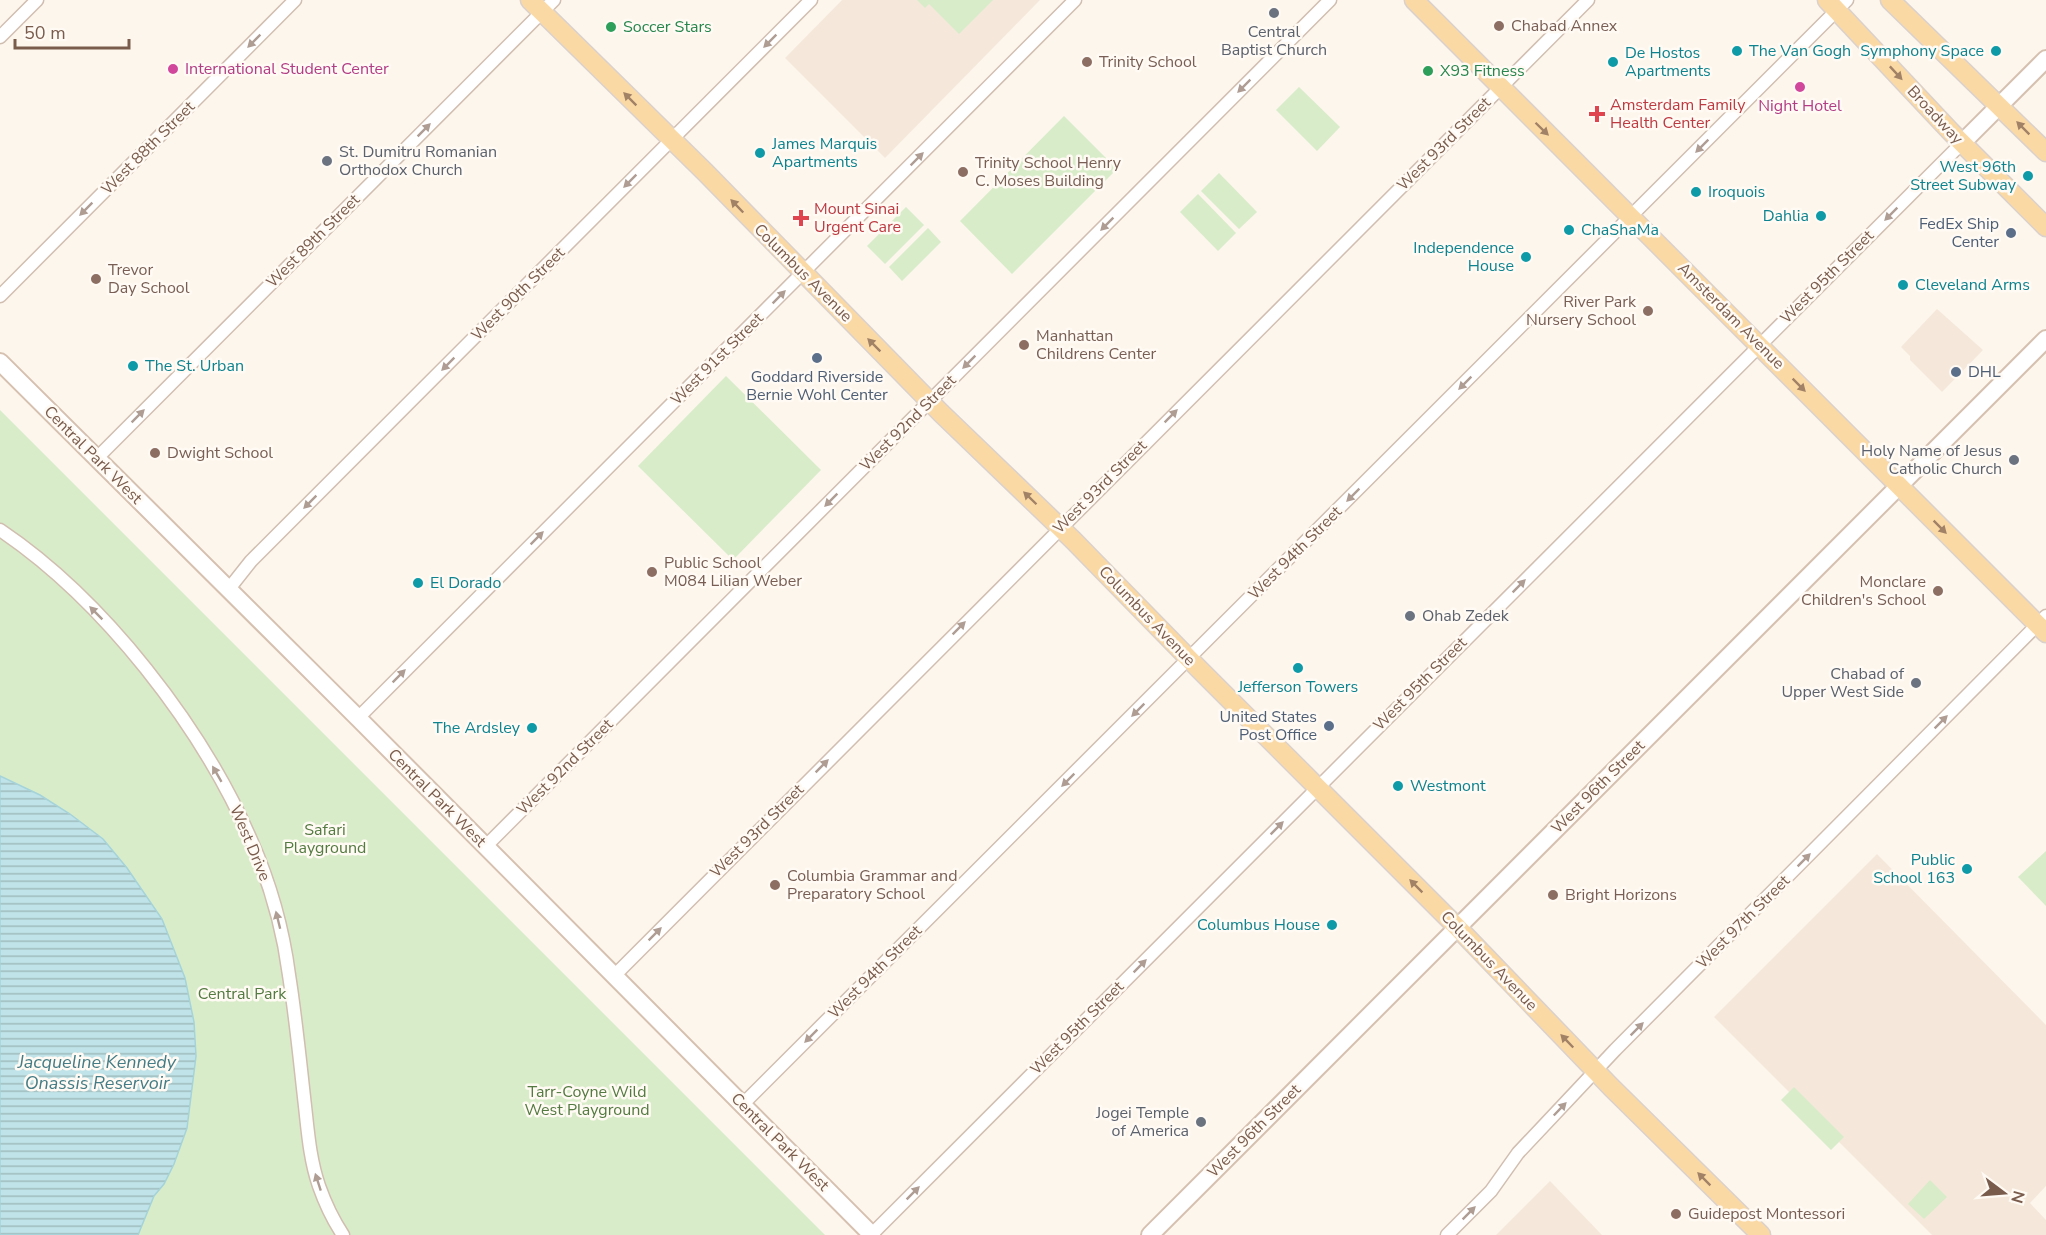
<svg xmlns="http://www.w3.org/2000/svg" width="2046" height="1235" font-family="'Nunito Sans',sans-serif">
  <defs>
    <pattern id="water-rules" width="6" height="5" patternUnits="userSpaceOnUse" patternTransform="scale(1.5)"><rect width="6" height="5" fill="#bfe3e8"/><path d="M0 2.5h6" fill="none" stroke="#a0bbbe"/></pattern>
  </defs>
  <rect width="100%" height="100%" fill="#fdf6ec"/>
  <!-- residential -->
  <g fill="#f5e8da">
    <path d="M842 0H1040L885 158 785 58Z"/>
    <path d="M1937 309 1983 350 1942 392 1910 360V356L1901 347Z"/>
    <path d="M1877 854 2046 1025V1186L2030 1203 2046 1220V1235H1932L1714 1017Z"/>
    <path d="M1550 1181 1602 1235H1496Z"/>
  </g>
  <!-- park -->
  <g fill="#d8ecc9">
    <path d="M917 0H993L959 34 929 4 925 8Z"/>
    <path d="M1299 87 1340 127 1317 151 1276 110Z"/>
    <path d="M1064 116 1117 169 1012 274 960 221Z"/>
    <path d="M1219 173 1257 212 1239 229 1201 191Z"/>
    <path d="M1198 194 1236 233 1218 251 1180 212Z"/>
    <path d="M906 207 924 225 885 264 867 246Z"/>
    <path d="M928 228 941 242 902 281 889 267Z"/>
    <path d="M726 376 821 470 733 560 638 466Z"/>
    <path d="M0 410 825 1235H0Z"/>
    <path d="M2046 851V906L2018 877Z"/>
    <path d="M1794 1087 1844 1137 1831 1150 1781 1100Z"/>
    <path d="M1930 1180 1947 1197 1924 1219 1908 1204Z"/>
  </g>
  <!-- water -->
  <path fill="url(#water-rules)" stroke="#a5d3da" stroke-width="1.5" d="M0 776 40 795 70 814 103 839 127 868 162 919 185 978 194 1022 196 1056 187 1128 174 1164 164 1184 154 1196 138 1235H0Z"/>
  <g fill="none" stroke-linecap="round" stroke-linejoin="round">
    <!-- street casing -->
    <g stroke="#d1beb0" stroke-width="15">
      <g id="street">
        <path d="M0 37 37 0"/>
        <path d="M0 296 295 0"/>
        <path d="M97 458 554 0"/>
        <path d="M0 530C104 600 202 727 251 840 270 883 283 929 289 975 296 1019 300 1062 305 1106 308 1133 310 1160 319 1186 325 1203 333 1220 343 1235"/>
        <path d="M228 590 251 561 811 0"/>
        <path d="M358 718 1075 0"/>
        <path d="M485 847 1330 0"/>
        <path d="M614 976 1588 0"/>
        <path d="M742 1105 1847 0"/>
        <path d="M872 1234 1962 143"/>
        <path d="M1447 1235 1491 1191 1518 1153 1615 1050 2046 616"/>
      </g>
    </g>
    <!-- secondary casing -->
    <g stroke="#d6c0b0" stroke-width="20">
      <g id="secondary">
        <path d="M1962 143 2046 59"/>
        <path d="M0 362 358 718 872 1235"/>
        <path d="M1150 1235 2046 339"/>
      </g>
    </g>
    <!-- primary casing -->
    <g stroke="#dad1cd" stroke-width="21">
      <g id="primary">
        <path d="M530 0 705 172 941 413 1073 540 1199 669 1457 927 1611 1087 1761 1235"/>
        <path d="M1414 0 2046 633"/>
        <path d="M1827 0 1951 132 2046 227"/>
        <path d="M1890 0 2046 152"/>
      </g>
    </g>
    <!-- street -->
    <use href="#street" stroke="#fff" stroke-width="12"/>
    <!-- secondary -->
    <use href="#secondary" stroke="#fff" stroke-width="16"/>
    <!-- primary -->
    <use href="#primary" stroke="#fbd9a5" stroke-width="18"/>
  </g>
  <!-- one-way arrows -->
  <defs><path id="oneway-solid" d="M-6-.8H1V-3.2L6.5 0L1 3.2V.8H-6Z" transform="scale(1.5)"/></defs>
  <g fill="#af9d94">
    <use href="#oneway-solid" transform="translate(254 41) rotate(135)"/>
    <use href="#oneway-solid" transform="translate(770 41) rotate(135)"/>
    <use href="#oneway-solid" transform="translate(1244 86) rotate(135)"/>
    <use href="#oneway-solid" transform="translate(424 130) rotate(-45)"/>
    <use href="#oneway-solid" transform="translate(1702 146) rotate(135)"/>
    <use href="#oneway-solid" transform="translate(917 159) rotate(-45)"/>
    <use href="#oneway-solid" transform="translate(630 181) rotate(135)"/>
    <use href="#oneway-solid" transform="translate(86 209) rotate(135)"/>
    <use href="#oneway-solid" transform="translate(1891 214) rotate(135)"/>
    <use href="#oneway-solid" transform="translate(1107 224) rotate(135)"/>
    <use href="#oneway-solid" transform="translate(779 297) rotate(-45)"/>
    <use href="#oneway-solid" transform="translate(969 362) rotate(135)"/>
    <use href="#oneway-solid" transform="translate(448 364) rotate(135)"/>
    <use href="#oneway-solid" transform="translate(1465 383) rotate(135)"/>
    <use href="#oneway-solid" transform="translate(138 416) rotate(-45)"/>
    <use href="#oneway-solid" transform="translate(1171 416) rotate(-45)"/>
    <use href="#oneway-solid" transform="translate(1353 495) rotate(135)"/>
    <use href="#oneway-solid" transform="translate(831 500) rotate(135)"/>
    <use href="#oneway-solid" transform="translate(310 502) rotate(135)"/>
    <use href="#oneway-solid" transform="translate(537 538) rotate(-45)"/>
    <use href="#oneway-solid" transform="translate(1519 586) rotate(-45)"/>
    <use href="#oneway-solid" transform="translate(96 613) rotate(-135)"/>
    <use href="#oneway-solid" transform="translate(959 628) rotate(-45)"/>
    <use href="#oneway-solid" transform="translate(399 676) rotate(-45)"/>
    <use href="#oneway-solid" transform="translate(1138 710) rotate(135)"/>
    <use href="#oneway-solid" transform="translate(1941 722) rotate(-45)"/>
    <use href="#oneway-solid" transform="translate(822 766) rotate(-45)"/>
    <use href="#oneway-solid" transform="translate(217 774) rotate(-120)"/>
    <use href="#oneway-solid" transform="translate(1068 780) rotate(135)"/>
    <use href="#oneway-solid" transform="translate(1277 828) rotate(-45)"/>
    <use href="#oneway-solid" transform="translate(1804 860) rotate(-45)"/>
    <use href="#oneway-solid" transform="translate(278 920) rotate(-104)"/>
    <use href="#oneway-solid" transform="translate(655 934) rotate(-45)"/>
    <use href="#oneway-solid" transform="translate(1140 966) rotate(-45)"/>
    <use href="#oneway-solid" transform="translate(1637 1029) rotate(-45)"/>
    <use href="#oneway-solid" transform="translate(811 1036) rotate(135)"/>
    <use href="#oneway-solid" transform="translate(1560 1109) rotate(-46)"/>
    <use href="#oneway-solid" transform="translate(318 1182) rotate(-108)"/>
    <use href="#oneway-solid" transform="translate(913 1193) rotate(-45)"/>
    <use href="#oneway-solid" transform="translate(1469 1213) rotate(-45)"/>
  </g>
  <g fill="#a18267">
    <use href="#oneway-solid" transform="translate(1896 73) rotate(47)"/>
    <use href="#oneway-solid" transform="translate(630 99) rotate(-135)"/>
    <use href="#oneway-solid" transform="translate(2023 128) rotate(-135)"/>
    <use href="#oneway-solid" transform="translate(1542 129) rotate(44)"/>
    <use href="#oneway-solid" transform="translate(737 206) rotate(-134)"/>
    <use href="#oneway-solid" transform="translate(874 345) rotate(-135)"/>
    <use href="#oneway-solid" transform="translate(1799 385) rotate(45)"/>
    <use href="#oneway-solid" transform="translate(1030 498) rotate(-136)"/>
    <use href="#oneway-solid" transform="translate(1940 527) rotate(45)"/>
    <use href="#oneway-solid" transform="translate(1416 886) rotate(-135)"/>
    <use href="#oneway-solid" transform="translate(1567 1041) rotate(-134)"/>
    <use href="#oneway-solid" transform="translate(1704 1179) rotate(-135)"/>
  </g>
  <!-- markers -->
  <g fill="#6b7280" stroke="#fffaf3" stroke-width="2">
    <circle cx="1274" cy="13" r="6"/>
    <circle cx="327" cy="161" r="6"/>
    <circle cx="2014" cy="460" r="6"/>
    <circle cx="1410" cy="616" r="6"/>
    <circle cx="1916" cy="683" r="6"/>
    <circle cx="1201" cy="1122" r="6"/>
  </g>
  <g fill="#8d6e63" stroke="#fffaf3" stroke-width="2">
    <circle cx="1499" cy="26" r="6"/>
    <circle cx="1087" cy="62" r="6"/>
    <circle cx="963" cy="172" r="6"/>
    <circle cx="96" cy="279" r="6"/>
    <circle cx="1648" cy="311" r="6"/>
    <circle cx="1024" cy="345" r="6"/>
    <circle cx="155" cy="453" r="6"/>
    <circle cx="652" cy="572" r="6"/>
    <circle cx="1938" cy="591" r="6"/>
    <circle cx="775" cy="885" r="6"/>
    <circle cx="1553" cy="895" r="6"/>
    <circle cx="1676" cy="1214" r="6"/>
  </g>
  <g fill="#2e9e5b" stroke="#fffaf3" stroke-width="2">
    <circle cx="611" cy="27" r="6"/>
    <circle cx="1428" cy="71" r="6"/>
  </g>
  <g fill="#0f9aa8" stroke="#fffaf3" stroke-width="2">
    <circle cx="1737" cy="51" r="6"/>
    <circle cx="1996" cy="51" r="6"/>
    <circle cx="1613" cy="62" r="6"/>
    <circle cx="760" cy="153" r="6"/>
    <circle cx="2028" cy="176" r="6"/>
    <circle cx="1696" cy="192" r="6"/>
    <circle cx="1821" cy="216" r="6"/>
    <circle cx="1569" cy="230" r="6"/>
    <circle cx="1526" cy="257" r="6"/>
    <circle cx="1903" cy="285" r="6"/>
    <circle cx="133" cy="366" r="6"/>
    <circle cx="418" cy="583" r="6"/>
    <circle cx="1298" cy="668" r="6"/>
    <circle cx="532" cy="728" r="6"/>
    <circle cx="1398" cy="786" r="6"/>
    <circle cx="1967" cy="869" r="6"/>
    <circle cx="1332" cy="925" r="6"/>
  </g>
  <g fill="#d1479c" stroke="#fffaf3" stroke-width="2">
    <circle cx="173" cy="69" r="6"/>
    <circle cx="1800" cy="87" r="6"/>
  </g>
  <g fill="#e0444e" stroke="#fffaf3" stroke-width="2">
    <path d="M1594 105h6v6h6v6h-6v6h-6v-6h-6v-6h6z"/>
    <path d="M798 209h6v6h6v6h-6v6h-6v-6h-6v-6h6z"/>
  </g>
  <g fill="#5c6f8a" stroke="#fffaf3" stroke-width="2">
    <circle cx="2011" cy="233" r="6"/>
    <circle cx="817" cy="358" r="6"/>
    <circle cx="1956" cy="372" r="6"/>
    <circle cx="1329" cy="726" r="6"/>
  </g>
  <g text-anchor="middle" dominant-baseline="central" stroke-width="5" stroke-linejoin="round" paint-order="stroke">
    <!-- education labels -->
    <g font-size="16" fill="#785e54" stroke="#fffaf3" text-anchor="start">
      <text x="1511" y="26">Chabad Annex</text>
      <text x="1099" y="62">Trinity School</text>
      <text x="975" y="163">Trinity School Henry<tspan x="975" dy="18">C. Moses Building</tspan></text>
      <text x="108" y="270">Trevor<tspan x="108" dy="18">Day School</tspan></text>
      <text x="1636" y="302" text-anchor="end">River Park<tspan x="1636" dy="18">Nursery School</tspan></text>
      <text x="1036" y="336">Manhattan<tspan x="1036" dy="18">Childrens Center</tspan></text>
      <text x="167" y="453">Dwight School</text>
      <text x="664" y="563">Public School<tspan x="664" dy="18">M084 Lilian Weber</tspan></text>
      <text x="1926" y="582" text-anchor="end">Monclare<tspan x="1926" dy="18">Children's School</tspan></text>
      <text x="787" y="876">Columbia Grammar and<tspan x="787" dy="18">Preparatory School</tspan></text>
      <text x="1565" y="895">Bright Horizons</text>
      <text x="1688" y="1214">Guidepost Montessori</text>
    </g>
    <!-- leisure labels -->
    <g font-size="16" fill="#27864d" stroke="#fffaf3" text-anchor="start">
      <text x="623" y="27">Soccer Stars</text>
      <text x="1440" y="71">X93 Fitness</text>
    </g>
    <!-- worship labels -->
    <g font-size="16" fill="#5b616d" stroke="#fffaf3" text-anchor="end">
      <text x="1274" y="32" text-anchor="middle">Central<tspan x="1274" dy="18">Baptist Church</tspan></text>
      <text x="339" y="152" text-anchor="start">St. Dumitru Romanian<tspan x="339" dy="18">Orthodox Church</tspan></text>
      <text x="2002" y="451">Holy Name of Jesus<tspan x="2002" dy="18">Catholic Church</tspan></text>
      <text x="1422" y="616" text-anchor="start">Ohab Zedek</text>
      <text x="1904" y="674">Chabad of<tspan x="1904" dy="18">Upper West Side</tspan></text>
      <text x="1189" y="1113">Jogei Temple<tspan x="1189" dy="18">of America</tspan></text>
    </g>
    <!-- culture labels -->
    <g font-size="16" fill="#0d838f" stroke="#fffaf3" text-anchor="start">
      <text x="1749" y="51">The Van Gogh</text>
      <text x="1984" y="51" text-anchor="end">Symphony Space</text>
      <text x="1625" y="53">De Hostos<tspan x="1625" dy="18">Apartments</tspan></text>
      <text x="772" y="144">James Marquis<tspan x="772" dy="18">Apartments</tspan></text>
      <text x="2016" y="167" text-anchor="end">West 96th<tspan x="2016" dy="18">Street Subway</tspan></text>
      <text x="1708" y="192">Iroquois</text>
      <text x="1809" y="216" text-anchor="end">Dahlia</text>
      <text x="1581" y="230">ChaShaMa</text>
      <text x="1514" y="248" text-anchor="end">Independence<tspan x="1514" dy="18">House</tspan></text>
      <text x="1915" y="285">Cleveland Arms</text>
      <text x="145" y="366">The St. Urban</text>
      <text x="430" y="583">El Dorado</text>
      <text x="1298" y="687" text-anchor="middle">Jefferson Towers</text>
      <text x="520" y="728" text-anchor="end">The Ardsley</text>
      <text x="1410" y="786">Westmont</text>
      <text x="1955" y="860" text-anchor="end">Public<tspan x="1955" dy="18">School 163</tspan></text>
      <text x="1320" y="925" text-anchor="end">Columbus House</text>
    </g>
    <!-- hotel labels -->
    <g font-size="16" fill="#b23c85" stroke="#fffaf3" text-anchor="start">
      <text x="185" y="69">International Student Center</text>
      <text x="1800" y="106" text-anchor="middle">Night Hotel</text>
    </g>
    <!-- health labels -->
    <g font-size="16" fill="#be3a42" stroke="#fffaf3" text-anchor="start">
      <text x="1610" y="105">Amsterdam Family<tspan x="1610" dy="18">Health Center</tspan></text>
      <text x="814" y="209">Mount Sinai<tspan x="814" dy="18">Urgent Care</tspan></text>
    </g>
    <!-- street labels -->
    <g font-size="16" fill="#7a5c4d" stroke="#fffaf3">
      <text transform="translate(1935 115) rotate(47)">Broadway</text>
      <text transform="translate(1444 144) rotate(-45)">West 93rd Street</text>
      <text transform="translate(148 148) rotate(-45)">West 88th Street</text>
      <text transform="translate(313 241) rotate(-45)">West 89th Street</text>
      <text transform="translate(803 273) rotate(45)">Columbus Avenue</text>
      <text transform="translate(1827 277) rotate(-45)">West 95th Street</text>
      <text transform="translate(518 294) rotate(-45)">West 90th Street</text>
      <text transform="translate(1731 316) rotate(45)">Amsterdam Avenue</text>
      <text transform="translate(717 359) rotate(-45)">West 91st Street</text>
      <text transform="translate(908 423) rotate(-45)">West 92nd Street</text>
      <text transform="translate(93 455) rotate(45)">Central Park West</text>
      <text transform="translate(1100 487) rotate(-45)">West 93rd Street</text>
      <text transform="translate(1295 553) rotate(-45)">West 94th Street</text>
      <text transform="translate(1147 616) rotate(46)">Columbus Avenue</text>
      <text transform="translate(1420 684) rotate(-45)">West 95th Street</text>
      <text transform="translate(565 767) rotate(-45)">West 92nd Street</text>
      <text transform="translate(1598 787) rotate(-45)">West 96th Street</text>
      <text transform="translate(437 798) rotate(45)">Central Park West</text>
      <text transform="translate(757 831) rotate(-45)">West 93rd Street</text>
      <text transform="translate(250 843) rotate(67)">West Drive</text>
      <text transform="translate(1743 922) rotate(-45)">West 97th Street</text>
      <text transform="translate(1489 961) rotate(46)">Columbus Avenue</text>
      <text transform="translate(875 972) rotate(-45)">West 94th Street</text>
      <text transform="translate(1077 1028) rotate(-45)">West 95th Street</text>
      <text transform="translate(1254 1131) rotate(-45)">West 96th Street</text>
      <text transform="translate(780 1142) rotate(45)">Central Park West</text>
    </g>
    <!-- service labels -->
    <g font-size="16" fill="#4e5e75" stroke="#fffaf3" text-anchor="end">
      <text x="1999" y="224">FedEx Ship<tspan x="1999" dy="18">Center</tspan></text>
      <text x="1968" y="372" text-anchor="start">DHL</text>
      <text x="817" y="377" text-anchor="middle">Goddard Riverside<tspan x="817" dy="18">Bernie Wohl Center</tspan></text>
      <text x="1317" y="717">United States<tspan x="1317" dy="18">Post Office</tspan></text>
    </g>
    <!-- park labels -->
    <g font-size="16" fill="#537a41" stroke="#fffaf3">
      <text x="325" y="830">Safari<tspan x="325" dy="18">Playground</tspan></text>
      <text x="242" y="994">Central Park</text>
      <text x="587" y="1092">Tarr-Coyne Wild<tspan x="587" dy="18">West Playground</tspan></text>
    </g>
    <!-- water labels -->
    <g font-size="18" font-style="italic" fill="#437c86" stroke="#fffaf3">
      <text x="97" y="1062">Jacqueline Kennedy<tspan x="97" dy="21">Onassis Reservoir</tspan></text>
    </g>
  </g>
  <!-- north arrow -->
  <g transform="translate(2004 1193) rotate(106)" stroke="#fffaf3" stroke-width="4.5" paint-order="stroke">
  <path d="M0-4.5L10 22L0 15L-10 22Z" fill="#7a5c4d"/>
  <text y="-9" font-size="16" font-weight="bold" text-anchor="middle" fill="#7a5c4d">N</text>
  </g>
  <!-- scale -->
  <path d="M15 39v9h114v-9" fill="none" stroke="#7a5c4d" stroke-width="3"/>
  <text x="24" y="39" font-size="18" fill="#7a5c4d" stroke="#fffaf3" stroke-width="4.5" paint-order="stroke">50 m</text>
</svg>
